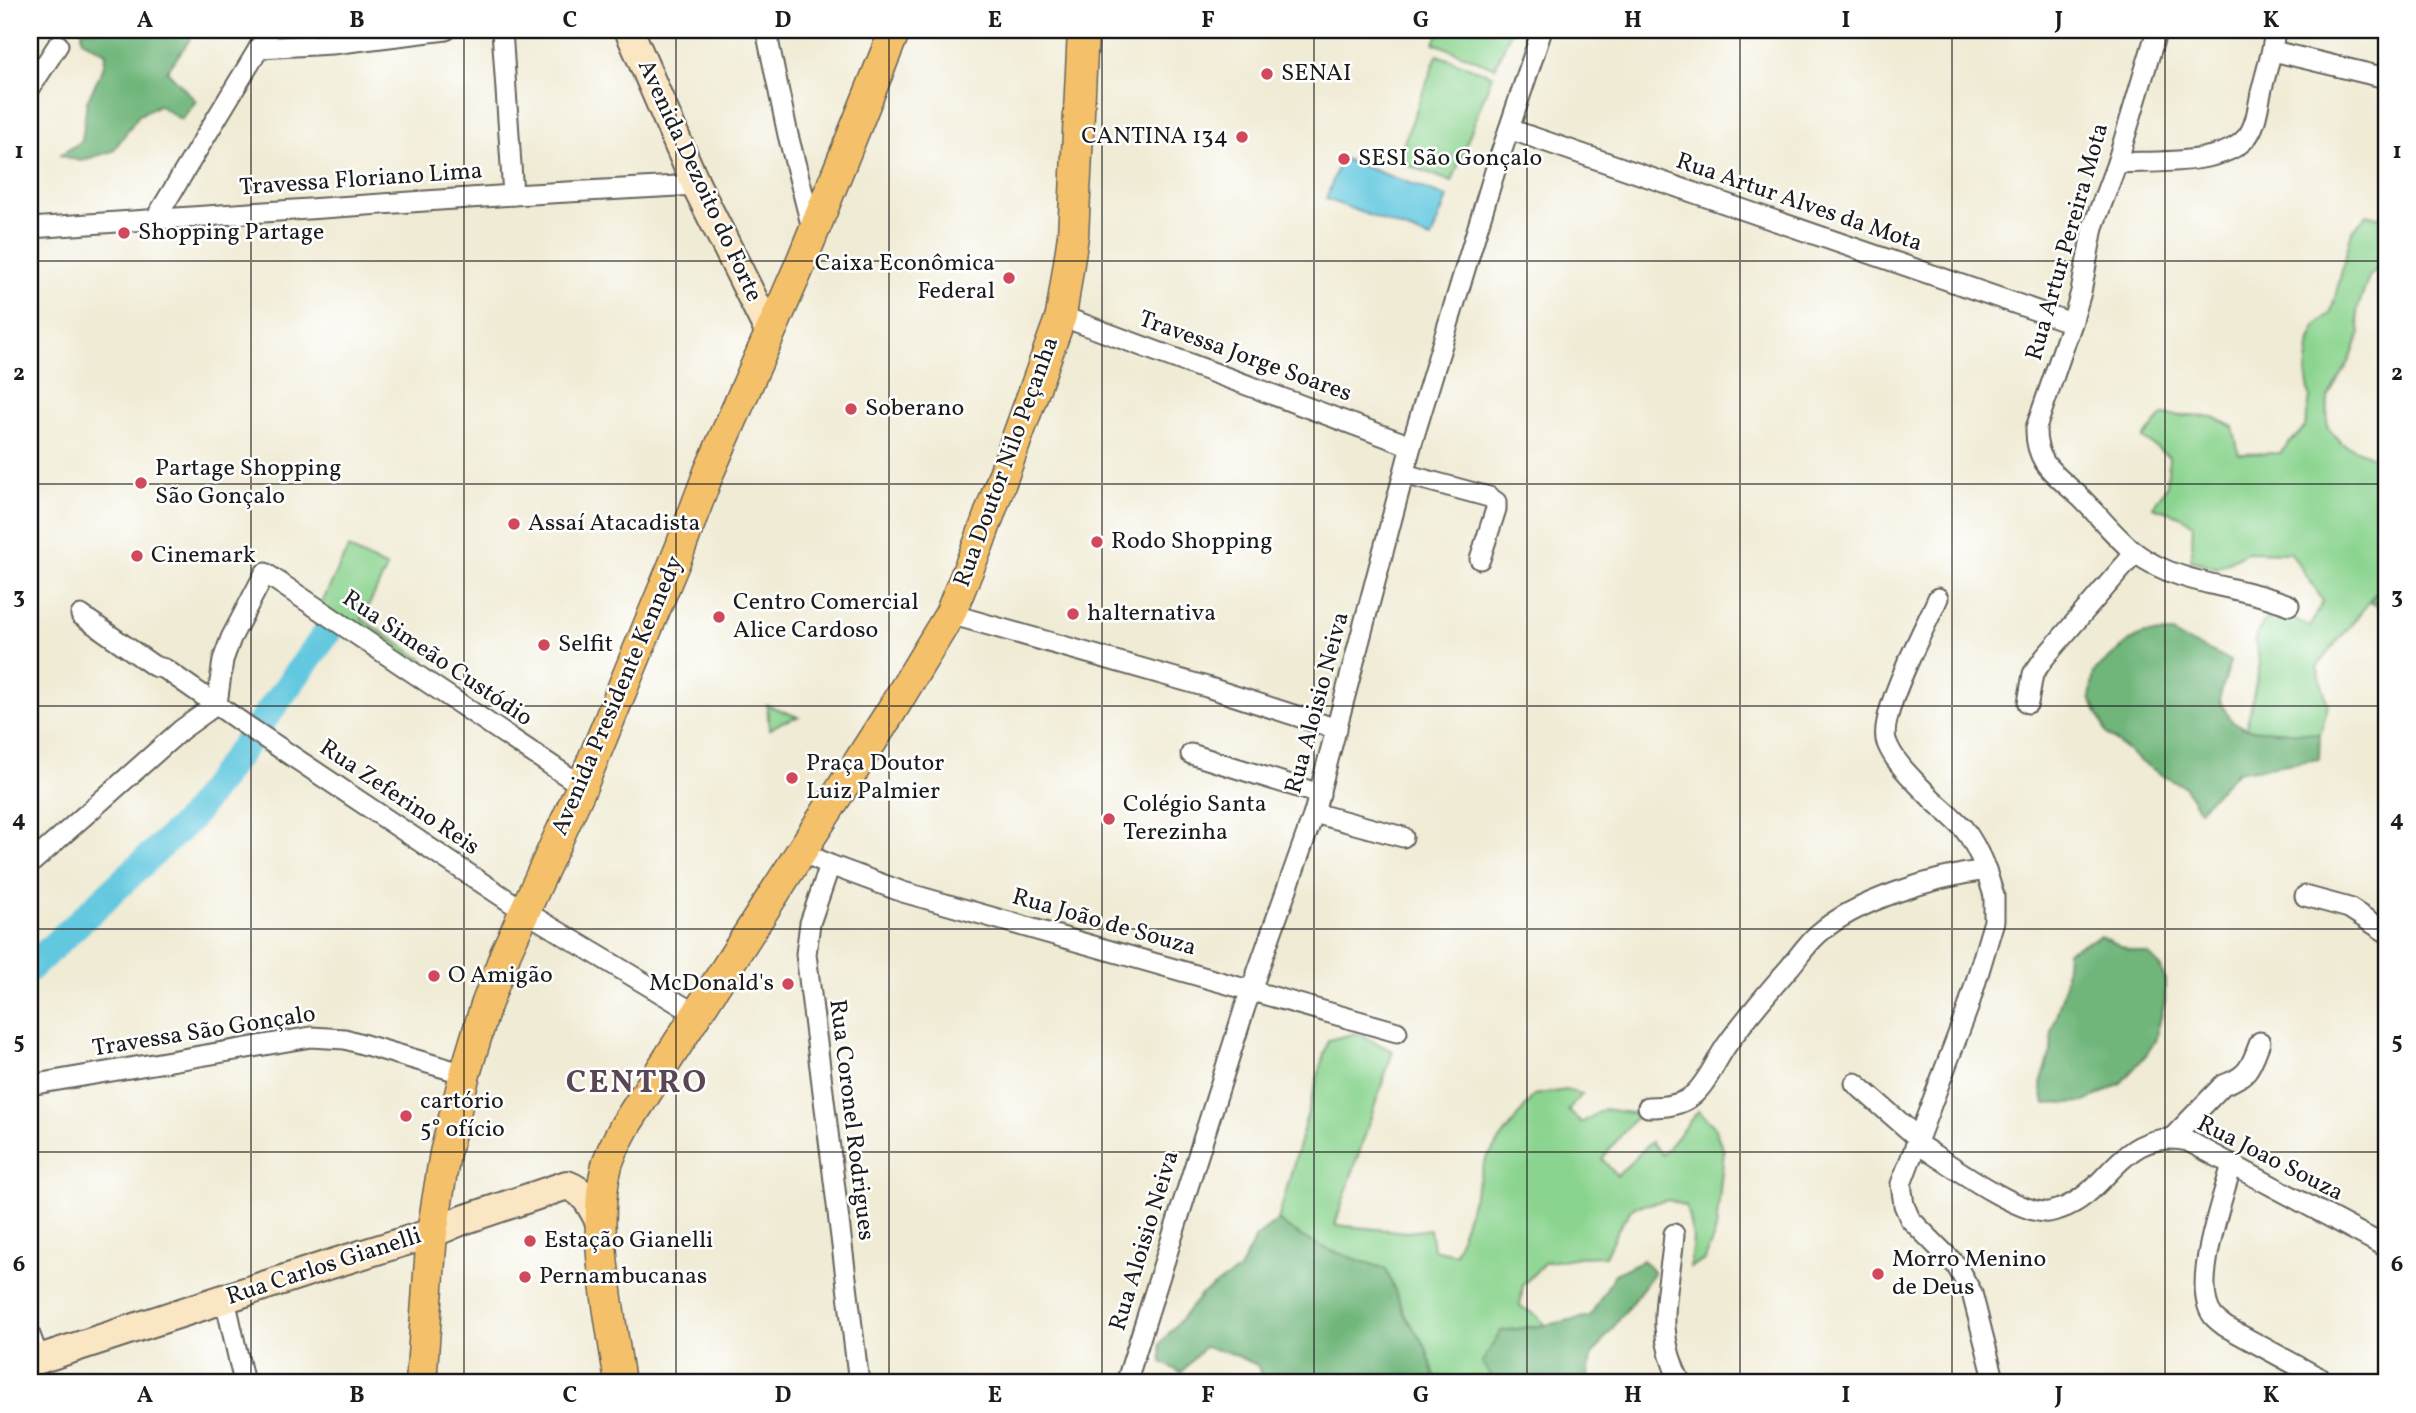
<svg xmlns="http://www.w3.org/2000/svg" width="2416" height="1413" font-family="Vollkorn,serif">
  <rect width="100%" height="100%" fill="#fff"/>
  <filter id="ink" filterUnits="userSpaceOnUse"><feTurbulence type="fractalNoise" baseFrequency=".0143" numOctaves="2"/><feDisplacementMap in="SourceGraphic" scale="14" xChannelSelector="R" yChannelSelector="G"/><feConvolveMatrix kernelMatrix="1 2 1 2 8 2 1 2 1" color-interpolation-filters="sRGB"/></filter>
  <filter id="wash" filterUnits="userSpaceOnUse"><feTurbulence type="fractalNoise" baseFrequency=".00686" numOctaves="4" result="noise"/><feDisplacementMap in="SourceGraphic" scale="28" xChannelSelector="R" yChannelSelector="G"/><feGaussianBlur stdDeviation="1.57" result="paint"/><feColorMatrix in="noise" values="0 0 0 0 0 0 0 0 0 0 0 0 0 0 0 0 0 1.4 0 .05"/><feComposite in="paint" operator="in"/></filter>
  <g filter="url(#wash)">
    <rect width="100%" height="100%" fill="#f0ebd4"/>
    <!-- green -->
    <g fill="#8bd48f" stroke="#547856" stroke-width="2">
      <path d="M1440 30H1511L1495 68 1434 43Z"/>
      <path d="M1437 55 1492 75 1452 182 1397 161Z"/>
      <path d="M2367 214 2386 219V258L2369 277 2357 310 2360 334 2349 362 2328 397 2327 427 2341 443 2375 458 2386 456V581L2317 667 2328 706 2320 734 2246 729 2260 664 2255 639 2265 619 2286 617 2311 626 2323 601 2291 553 2247 552 2217 568 2191 560 2193 525 2182 517 2153 507 2167 485 2169 457 2143 438 2163 415 2214 417 2233 427 2239 454 2280 453 2305 427 2310 398 2306 372 2310 340 2316 326 2331 313 2352 231Z"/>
      <path d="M348 548 387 568 362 619 425 661 420 670 321 605Z"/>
      <path d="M767 705 798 717 782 722 769 730Z"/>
      <path d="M1356 1033 1393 1051 1335 1225 1408 1232 1430 1229 1433 1249 1455 1254 1486 1159 1534 1095 1566 1090 1582 1094 1568 1110 1581 1123 1604 1109 1638 1114 1602 1159 1617 1176 1651 1142 1662 1155 1698 1111 1713 1125 1724 1151 1716 1229 1705 1260 1690 1267 1693 1237 1686 1206 1669 1200 1633 1207 1618 1229 1605 1256 1578 1257 1544 1263 1523 1285 1520 1306 1537 1316 1546 1325 1501 1331 1483 1362 1495 1383H1437L1425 1345 1405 1316 1386 1269C1348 1256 1309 1247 1278 1220L1328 1040Z"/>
    </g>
    <!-- forest -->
    <g fill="#70b67a" stroke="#46694b" stroke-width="2">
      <path d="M82 30H191V38L167 71 196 101 181 120 159 105 139 115 113 151 80 161 60 155 82 141 87 101 103 69 106 53 82 40Z"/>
      <path d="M2386 581V610L2369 602Z"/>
      <path d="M2173 633C2190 646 2212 648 2230 661L2219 700 2230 719 2246 729 2320 734 2319 759 2237 772 2199 810 2184 786 2165 777 2140 761 2107 734 2090 698 2094 672 2128 642 2144 634Z"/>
      <path d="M2101 936 2129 950 2149 954 2161 968 2165 981V1001L2155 1041 2146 1055 2121 1083 2085 1102 2045 1104 2041 1084 2051 1052 2052 1030 2064 989 2067 951Z"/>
      <path d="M1278 1220C1309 1247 1348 1256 1386 1269L1405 1316 1425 1345 1437 1383H1266L1257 1365 1228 1352 1204 1347 1181 1373 1162 1362 1160 1344 1202 1294 1239 1270 1256 1237Z"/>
      <path d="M1643 1260 1654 1273 1591 1357 1587 1383H1495L1482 1362 1501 1331 1546 1325 1590 1316 1615 1274Z"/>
    </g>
    <!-- water -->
    <path fill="#62c8df" stroke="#3f727e" stroke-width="2" d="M1341 158 1447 197 1431 239 1326 199Z"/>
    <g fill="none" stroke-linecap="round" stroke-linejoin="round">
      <!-- river -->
      <path stroke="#62c8df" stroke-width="28" d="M30 968 190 819 330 629"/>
    </g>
  </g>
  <g filter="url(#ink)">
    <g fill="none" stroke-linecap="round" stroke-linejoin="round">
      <!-- street casing -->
      <g stroke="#66645c" stroke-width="23">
        <g id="street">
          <path d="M502 30 513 195"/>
          <path d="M766 30 788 135 813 232"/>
          <path d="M2157 30 2117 163 2093 227 2081 292 2072 323 2036 428C2035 464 2055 474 2080 497 2099 515 2115 538 2137 554 2180 586 2240 585 2289 605"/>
          <path d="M259 48 332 44 446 30"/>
          <path d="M2273 51 2386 78"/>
          <path d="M30 88 58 45"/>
          <path d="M1509 129 2072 323"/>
          <path d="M2117 163C2152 161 2222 166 2246 138 2256 127 2258 107 2261 93 2266 71 2273 52 2275 30"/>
          <path d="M156 218 270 30"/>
          <path d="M30 228 513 195 696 185"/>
          <path d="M1061 316 1411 446"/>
          <path d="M1404 474 1489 497 1496 502V509L1480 559"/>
          <path d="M1938 598C1926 626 1876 718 1887 743 1895 764 1916 782 1931 798 1941 808 1953 817 1963 828 1973 840 1980 855 1986 870"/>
          <path d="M950 614 1207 687 1337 729"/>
          <path d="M81 615 154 666 165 669 244 724 524 911 696 1014"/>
          <path d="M2028 703 2033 674 2045 657 2135 553"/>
          <path d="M1191 754 1320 794"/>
          <path d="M1314 813 1403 837"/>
          <path d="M800 851 830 865 903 892 1397 1032"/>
          <path d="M30 864 181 730 217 704 223 660 231 638 265 573 582 786"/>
          <path d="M830 865 810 923 806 954 859 1383"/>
          <path d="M2305 896 2349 908 2386 932"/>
          <path d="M1855 1083 1918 1138"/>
          <path d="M30 1085 311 1037 345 1039 465 1074"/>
          <path d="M1648 1107C1663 1107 1681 1106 1693 1095 1708 1082 1715 1062 1726 1046 1745 1019 1768 992 1790 967 1799 956 1807 944 1818 934 1856 900 1935 877 1986 870L1994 896V921L1968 1008 1901 1184 1904 1205 1910 1219 1956 1265 1972 1293 1995 1383"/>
          <path d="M2172 1138 2223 1085C2249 1076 2251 1066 2260 1042"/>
          <path d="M1916 1143C1945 1161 2012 1210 2044 1212 2050 1213 2055 1210 2060 1209 2111 1192 2120 1127 2188 1141L2386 1247"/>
          <path d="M2232 1164C2223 1199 2190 1286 2213 1316 2216 1320 2222 1324 2226 1327L2329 1383"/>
          <path d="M1674 1234C1670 1291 1652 1328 1681 1383"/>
          <path d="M225 1299 244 1383"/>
          <path d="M30 1335 39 1359"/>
          <path d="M1126 1383 1245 1007 1314 813 1411 446 1495 171 1542 30"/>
        </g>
      </g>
      <!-- secondary casing -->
      <g stroke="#66645c" stroke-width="32">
        <g id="secondary">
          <path d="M629 30 696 185 770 333"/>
          <path d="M30 1362 328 1265 432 1233 463 1220 567 1185C586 1192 591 1205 600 1222"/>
        </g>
      </g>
      <!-- primary casing -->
      <g stroke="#66645c" stroke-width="33">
        <g id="primary">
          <path d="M421 1383 432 1233 445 1153 465 1074 485 1008 506 952 582 786 680 549 709 472 800 265 895 30"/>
          <path d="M620 1383C611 1318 590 1229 607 1165 611 1151 618 1139 625 1126L890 713 950 614 979 543 1061 316 1073 236 1083 30"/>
        </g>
      </g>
      <!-- street -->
      <use href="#street" stroke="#fff" stroke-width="19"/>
      <!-- secondary -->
      <use href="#secondary" stroke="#fbe6c3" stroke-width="28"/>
      <!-- primary -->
      <use href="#primary" stroke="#f4c16a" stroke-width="30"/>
    </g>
  </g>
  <!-- grid -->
  <path fill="none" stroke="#1c1c1c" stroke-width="2" stroke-opacity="0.55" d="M251 30V1383M464 30V1383M676 30V1383M889 30V1383M1102 30V1383M1314 30V1383M1527 30V1383M1740 30V1383M1952 30V1383M2165 30V1383M30 261H2386M30 484H2386M30 706H2386M30 929H2386M30 1152H2386"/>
  <!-- markers -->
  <g fill="#d1495b" stroke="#fff" stroke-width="2.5">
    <circle cx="1267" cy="74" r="7"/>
    <circle cx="1242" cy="137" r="7"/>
    <circle cx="1344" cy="159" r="7"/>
    <circle cx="124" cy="233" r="7"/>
    <circle cx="1009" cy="278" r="7"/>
    <circle cx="851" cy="409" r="7"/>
    <circle cx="141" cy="483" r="7"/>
    <circle cx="514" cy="524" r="7"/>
    <circle cx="1097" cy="542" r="7"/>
    <circle cx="137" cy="556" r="7"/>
    <circle cx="1073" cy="614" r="7"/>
    <circle cx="719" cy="617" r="7"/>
    <circle cx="544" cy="645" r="7"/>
    <circle cx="792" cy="778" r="7"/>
    <circle cx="1109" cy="819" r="7"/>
    <circle cx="434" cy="976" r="7"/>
    <circle cx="788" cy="984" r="7"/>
    <circle cx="406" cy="1116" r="7"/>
    <circle cx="530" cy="1241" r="7"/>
    <circle cx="1878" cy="1274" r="7"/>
    <circle cx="525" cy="1277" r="7"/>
  </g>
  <g text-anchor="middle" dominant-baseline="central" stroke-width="5" stroke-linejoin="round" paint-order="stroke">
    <!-- poi labels -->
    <g font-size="24" fill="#1c1c1c" stroke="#fff" text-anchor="start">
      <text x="1281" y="74">SENAI</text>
      <text x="1228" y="137" text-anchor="end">CANTINA 134</text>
      <text x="1358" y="159">SESI São Gonçalo</text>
      <text x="138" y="233">Shopping Partage</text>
      <text x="995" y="264" text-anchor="end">Caixa Econômica<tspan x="995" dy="28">Federal</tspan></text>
      <text x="865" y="409">Soberano</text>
      <text x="155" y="469">Partage Shopping<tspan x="155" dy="28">São Gonçalo</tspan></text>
      <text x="528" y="524">Assaí Atacadista</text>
      <text x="1111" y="542">Rodo Shopping</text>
      <text x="151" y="556">Cinemark</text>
      <text x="733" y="603">Centro Comercial<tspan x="733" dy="28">Alice Cardoso</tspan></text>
      <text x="1087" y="614">halternativa</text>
      <text x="558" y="645">Selfit</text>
      <text x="806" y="764">Praça Doutor<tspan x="806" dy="28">Luiz Palmier</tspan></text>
      <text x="1123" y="805">Colégio Santa<tspan x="1123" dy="28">Terezinha</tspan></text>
      <text x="448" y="976">O Amigão</text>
      <text x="774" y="984" text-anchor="end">McDonald's</text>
      <text x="420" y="1102">cartório<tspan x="420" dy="28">5° ofício</tspan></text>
      <text x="544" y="1241">Estação Gianelli</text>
      <text x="1892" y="1260">Morro Menino<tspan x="1892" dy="28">de Deus</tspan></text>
      <text x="539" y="1277">Pernambucanas</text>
    </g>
    <!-- street labels -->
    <g font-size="24" fill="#1c1c1c" stroke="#fff">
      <text transform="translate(361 180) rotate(-4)">Travessa Floriano Lima</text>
      <text transform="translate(699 181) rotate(65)">Avenida Dezoito do Forte</text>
      <text transform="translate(1799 203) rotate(19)">Rua Artur Alves da Mota</text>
      <text transform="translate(2068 242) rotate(-74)">Rua Artur Pereira Mota</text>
      <text transform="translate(1245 357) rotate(20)">Travessa Jorge Soares</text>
      <text transform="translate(1007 462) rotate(-70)">Rua Doutor Nilo Peçanha</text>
      <text transform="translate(437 659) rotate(34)">Rua Simeão Custódio</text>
      <text transform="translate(618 696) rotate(-67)">Avenida Presidente Kennedy</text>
      <text transform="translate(1318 703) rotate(-75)">Rua Aloisio Neiva</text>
      <text transform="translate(399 798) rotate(34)">Rua Zeferino Reis</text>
      <text transform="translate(1104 923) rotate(16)">Rua João de Souza</text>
      <text transform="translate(204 1032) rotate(-9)">Travessa São Gonçalo</text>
      <text transform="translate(851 1120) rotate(83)">Rua Coronel Rodrigues</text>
      <text transform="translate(2270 1159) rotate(27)">Rua Joao Souza</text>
      <text transform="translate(1145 1241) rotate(-73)">Rua Aloisio Neiva</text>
      <text transform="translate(324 1267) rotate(-18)">Rua Carlos Gianelli</text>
    </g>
    <!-- district labels -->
    <g font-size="32" font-weight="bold" letter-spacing="2" fill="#5b4653" stroke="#fff">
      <text x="637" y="1084">CENTRO</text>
    </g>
  </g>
  <!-- margin -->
  <rect width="2416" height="1413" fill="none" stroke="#fff" stroke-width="77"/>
  <rect x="38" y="38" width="2340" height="1336" fill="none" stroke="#1c1c1c" stroke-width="2.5"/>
  <g font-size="23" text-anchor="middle" font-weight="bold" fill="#1c1c1c">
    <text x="145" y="27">A</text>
    <text x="357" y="27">B</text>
    <text x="570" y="27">C</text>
    <text x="783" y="27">D</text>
    <text x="995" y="27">E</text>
    <text x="1208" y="27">F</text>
    <text x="1421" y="27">G</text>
    <text x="1633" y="27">H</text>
    <text x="1846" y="27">I</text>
    <text x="2059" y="27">J</text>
    <text x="2271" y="27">K</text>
    <text x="19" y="158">1</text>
    <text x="2397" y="158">1</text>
    <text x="19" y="380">2</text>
    <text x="2397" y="380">2</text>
    <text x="19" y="603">3</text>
    <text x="2397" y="603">3</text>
    <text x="19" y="826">4</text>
    <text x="2397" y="826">4</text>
    <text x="19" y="1048">5</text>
    <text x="2397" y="1048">5</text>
    <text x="19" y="1271">6</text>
    <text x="2397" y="1271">6</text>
    <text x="145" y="1402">A</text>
    <text x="357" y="1402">B</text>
    <text x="570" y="1402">C</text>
    <text x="783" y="1402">D</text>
    <text x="995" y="1402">E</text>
    <text x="1208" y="1402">F</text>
    <text x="1421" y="1402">G</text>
    <text x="1633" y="1402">H</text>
    <text x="1846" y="1402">I</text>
    <text x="2059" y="1402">J</text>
    <text x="2271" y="1402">K</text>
  </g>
</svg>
